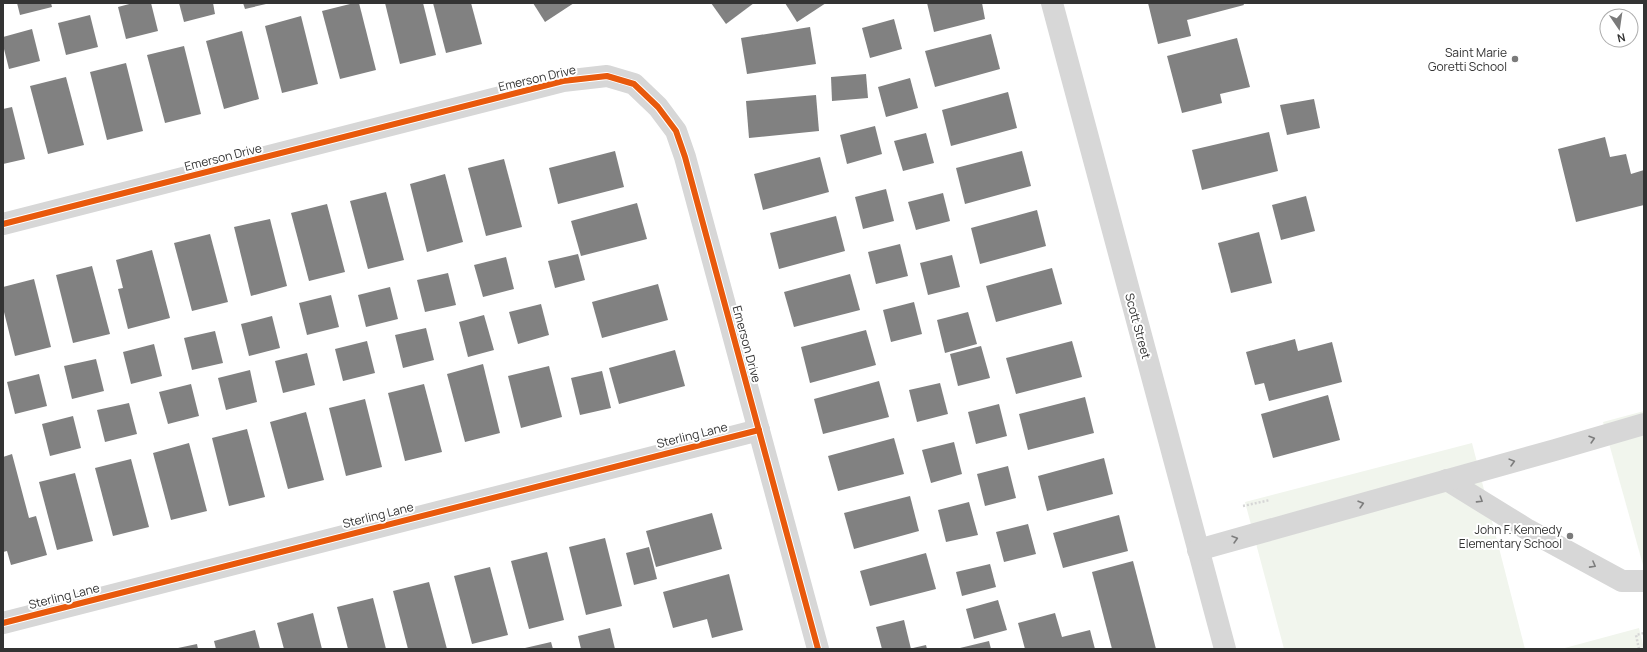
<svg xmlns="http://www.w3.org/2000/svg" width="1647" height="652" font-family="Manrope,sans-serif">
  <rect width="100%" height="100%" fill="#fff"/>
  <!-- green -->
  <g fill="#f1f5ed">
    <path d="M1644 411V564L1643 565 1603 422Z"/>
    <path d="M1472 443 1525 649H1284L1245 502Z"/>
    <path d="M1639 628 1644 649H1561Z"/>
  </g>
  <!-- building -->
  <g fill="#818181">
    <path d="M17 3H51L52 7 20 15Z"/>
    <path d="M133 3H151L158 31 126 39 118 7Z"/>
    <path d="M179 3H213L215 14 184 22Z"/>
    <path d="M243 3H266V4L245 9Z"/>
    <path d="M354 3H359L376 70 340 79 322 11Z"/>
    <path d="M385 3H423L436 55 400 64Z"/>
    <path d="M433 3H471L482 44 446 53Z"/>
    <path d="M533 3H574L545 22Z"/>
    <path d="M711 3H754L726 24Z"/>
    <path d="M785 3H826L797 22Z"/>
    <path d="M927 3H982L985 19 934 32Z"/>
    <path d="M1148 3H1243L1244 5 1187 20 1191 36 1158 44Z"/>
    <path d="M90 15 98 47 66 55 58 23Z"/>
    <path d="M301 16 318 84 282 93 265 26Z"/>
    <path d="M894 19 902 49 870 58 862 28Z"/>
    <path d="M810 27 816 64 747 74 741 38Z"/>
    <path d="M32 29 40 61 9 69 3 45V37Z"/>
    <path d="M242 31 259 99 224 109 206 41Z"/>
    <path d="M991 34 1000 69 935 87 925 51Z"/>
    <path d="M1237 38 1250 87 1220 94 1222 103 1182 113 1167 56Z"/>
    <path d="M184 46 201 114 165 123 147 55Z"/>
    <path d="M126 63 143 131 107 140 90 72Z"/>
    <path d="M866 74 868 98 832 101 831 77Z"/>
    <path d="M66 77 84 145 48 154 30 86Z"/>
    <path d="M910 78 918 108 886 117 878 87Z"/>
    <path d="M1008 92 1017 128 951 146 942 110Z"/>
    <path d="M816 95 819 131 749 138 746 101Z"/>
    <path d="M1314 99 1320 128 1287 135 1280 105Z"/>
    <path d="M12 107 25 159 3 164V109Z"/>
    <path d="M875 126 882 154 847 164 840 135Z"/>
    <path d="M1269 132 1278 171 1202 190 1192 150Z"/>
    <path d="M926 133 934 163 903 171 894 141Z"/>
    <path d="M1605 137 1610 157 1626 154 1631 174 1644 170V205L1576 222 1558 149Z"/>
    <path d="M615 151 624 187 558 204 549 168Z"/>
    <path d="M1022 151 1031 186 965 204 956 168Z"/>
    <path d="M820 157 829 192 763 210 754 174Z"/>
    <path d="M504 159 522 227 486 236 468 168Z"/>
    <path d="M445 174 463 242 427 252 410 184Z"/>
    <path d="M886 189 894 221 863 229 855 197Z"/>
    <path d="M386 192 404 260 368 269 350 201Z"/>
    <path d="M943 193 950 221 916 230 908 202Z"/>
    <path d="M1306 196 1315 231 1281 240 1272 205Z"/>
    <path d="M637 203 647 239 581 256 571 221Z"/>
    <path d="M327 204 345 272 309 281 291 213Z"/>
    <path d="M1037 210 1046 246 980 264 971 228Z"/>
    <path d="M836 216 845 251 779 269 770 233Z"/>
    <path d="M270 219 287 286 251 296 234 227Z"/>
    <path d="M1259 232 1272 283 1231 293 1218 243Z"/>
    <path d="M210 234 228 302 192 311 174 243Z"/>
    <path d="M900 244 908 276 876 284 868 252Z"/>
    <path d="M152 250 170 318 128 329 118 289 123 288 116 260Z"/>
    <path d="M578 254 585 280 555 288 548 261Z"/>
    <path d="M952 255 960 287 928 295 920 263Z"/>
    <path d="M506 257 514 289 483 297 474 265Z"/>
    <path d="M92 266 110 334 73 343 56 275Z"/>
    <path d="M1052 268 1062 304 996 322 986 286Z"/>
    <path d="M448 273 456 305 425 312 417 280Z"/>
    <path d="M850 274 860 310 794 327 784 292Z"/>
    <path d="M34 279 51 347 15 356 3 308V287Z"/>
    <path d="M658 284 668 320 602 338 592 302Z"/>
    <path d="M390 287 398 319 366 327 358 295Z"/>
    <path d="M331 295 339 327 307 335 299 303Z"/>
    <path d="M914 302 922 334 891 342 883 310Z"/>
    <path d="M541 304 549 335 518 344 509 312Z"/>
    <path d="M968 312 977 344 945 353 937 320Z"/>
    <path d="M484 315 494 350 468 357 459 322Z"/>
    <path d="M272 316 280 348 249 356 241 324Z"/>
    <path d="M426 328 434 360 403 368 395 335Z"/>
    <path d="M866 330 876 365 810 383 801 347Z"/>
    <path d="M215 331 223 363 192 370 184 338Z"/>
    <path d="M1295 339 1298 351 1332 342 1342 382 1269 401 1264 383 1255 385 1246 352Z"/>
    <path d="M367 341 375 373 343 381 335 349Z"/>
    <path d="M1072 341 1082 377 1016 394 1006 358Z"/>
    <path d="M154 344 162 376 131 384 123 352Z"/>
    <path d="M981 346 990 378 958 386 950 354Z"/>
    <path d="M675 350 685 386 619 404 609 368Z"/>
    <path d="M307 353 315 385 283 393 275 361Z"/>
    <path d="M96 359 104 391 72 399 64 366Z"/>
    <path d="M483 364 500 433 465 442 447 374Z"/>
    <path d="M549 366 562 417 521 428 508 376Z"/>
    <path d="M250 370 257 402 226 410 218 378Z"/>
    <path d="M602 371 611 408 580 415 571 378Z"/>
    <path d="M39 374 47 406 15 414 7 382Z"/>
    <path d="M879 381 889 417 823 434 814 399Z"/>
    <path d="M940 383 948 414 917 422 909 390Z"/>
    <path d="M191 384 199 416 168 424 159 392Z"/>
    <path d="M424 384 442 452 405 461 388 393Z"/>
    <path d="M1328 395 1340 440 1273 458 1261 414Z"/>
    <path d="M1085 397 1094 433 1028 450 1019 414Z"/>
    <path d="M365 399 382 467 346 476 329 408Z"/>
    <path d="M129 403 137 434 105 442 97 410Z"/>
    <path d="M999 404 1007 436 976 444 968 412Z"/>
    <path d="M306 412 324 480 288 489 270 422Z"/>
    <path d="M73 416 81 448 50 456 42 424Z"/>
    <path d="M247 429 265 497 229 506 212 438Z"/>
    <path d="M894 438 904 474 838 491 828 456Z"/>
    <path d="M954 442 962 474 931 483 922 450Z"/>
    <path d="M189 443 207 511 171 520 153 453Z"/>
    <path d="M12 454 29 518 36 516 47 555 11 565 7 551 3 552V457Z"/>
    <path d="M1104 458 1113 494 1047 511 1038 476Z"/>
    <path d="M131 459 149 527 113 536 95 468Z"/>
    <path d="M1008 466 1016 498 985 506 977 474Z"/>
    <path d="M75 473 93 541 57 550 39 482Z"/>
    <path d="M910 496 919 531 854 549 844 513Z"/>
    <path d="M969 502 978 535 946 542 938 510Z"/>
    <path d="M712 513 722 549 656 567 646 531Z"/>
    <path d="M1119 515 1128 551 1063 568 1053 533Z"/>
    <path d="M1028 524 1036 554 1004 562 996 532Z"/>
    <path d="M605 538 622 606 586 615 569 547Z"/>
    <path d="M649 547 657 579 634 585 626 553Z"/>
    <path d="M547 552 564 620 529 629 511 561Z"/>
    <path d="M926 553 936 589 870 606 860 571Z"/>
    <path d="M1133 561 1156 649H1112L1092 572Z"/>
    <path d="M990 564 996 587 962 596 956 572Z"/>
    <path d="M490 567 508 635 472 644 454 576Z"/>
    <path d="M729 574 743 630 712 638 707 619 673 628 663 592Z"/>
    <path d="M429 582 447 649H408L393 591Z"/>
    <path d="M373 598 386 649H348L337 607Z"/>
    <path d="M998 600 1007 630 974 639 966 609Z"/>
    <path d="M313 613 322 649H284L277 623Z"/>
    <path d="M1055 613 1062 637 1090 630 1095 649H1025L1018 623Z"/>
    <path d="M904 620 911 649H882L876 627Z"/>
    <path d="M610 628 615 649H581L578 636Z"/>
    <path d="M255 630 260 649H216L214 641Z"/>
    <path d="M989 641 991 649H960V648Z"/>
    <path d="M551 642 553 649H526L525 648Z"/>
    <path d="M197 644 198 649H178V648Z"/>
    <path d="M926 645 927 649H913V648Z"/>
  </g>
  <g fill="none" stroke-linecap="round" stroke-linejoin="round">
    <!-- path -->
    <g stroke="#d6d6d6" stroke-width="2.5" stroke-dasharray="2 2" stroke-linecap="butt">
      <path d="M1243 506 1270 500"/>
      <path d="M1639 649 1636 635 1644 633"/>
    </g>
    <!-- minor -->
    <g stroke="#d7d7d7" stroke-width="22">
      <path d="M1052 3 1225 649"/>
      <path d="M3 224 563 81 607 76 634 84 658 107 676 131 685 157 818 649"/>
      <path d="M1447 480 1528 530 1622 581H1644"/>
      <path d="M1198 550 1555 450 1644 424"/>
      <path d="M3 623 759 430"/>
    </g>
    <!-- cycleway casing -->
    <g stroke="#fff" stroke-width="8">
      <g id="cycleway">
        <path d="M3 224 563 81 607 76 634 84 658 107 676 131 685 157 818 649"/>
        <path d="M3 623 759 430"/>
      </g>
    </g>
    <!-- cycleway -->
    <use href="#cycleway" stroke="#e8590c" stroke-width="6"/>
  </g>
  <!-- one-way arrows -->
  <defs><path id="oneway-chevron" d="M-2-3.5L2.5 0L-2 3.5" fill="none" stroke-width="1.6" stroke-linecap="round" stroke-linejoin="round"/></defs>
  <g stroke="#7d7d7d">
    <use href="#oneway-chevron" transform="translate(1592 439) rotate(-17)"/>
    <use href="#oneway-chevron" transform="translate(1512 462) rotate(-15)"/>
    <use href="#oneway-chevron" transform="translate(1480 500) rotate(32)"/>
    <use href="#oneway-chevron" transform="translate(1361 504) rotate(-16)"/>
    <use href="#oneway-chevron" transform="translate(1235 539) rotate(-16)"/>
    <use href="#oneway-chevron" transform="translate(1593 565) rotate(29)"/>
  </g>
  <!-- markers -->
  <g fill="#7a7a7a" stroke="#fff" stroke-width="1.5">
    <circle cx="1515" cy="59" r="4"/>
    <circle cx="1570" cy="536" r="4"/>
  </g>
  <g text-anchor="middle" dominant-baseline="central" stroke-width="4" stroke-linejoin="round" paint-order="stroke">
    <!-- poi labels -->
    <g font-size="12" fill="#333" stroke="#fff" text-anchor="end">
      <text x="1507" y="52">Saint Marie<tspan x="1507" dy="14">Goretti School</tspan></text>
      <text x="1562" y="529">John F. Kennedy<tspan x="1562" dy="14">Elementary School</tspan></text>
    </g>
    <!-- street labels -->
    <g font-size="12" fill="#333" stroke="#fff">
      <text transform="translate(537 78) rotate(-13)">Emerson Drive</text>
      <text transform="translate(223 157) rotate(-14)">Emerson Drive</text>
      <text transform="translate(1138 326) rotate(75)">Scott Street</text>
      <text transform="translate(747 344) rotate(75)">Emerson Drive</text>
      <text transform="translate(692 435) rotate(-14)">Sterling Lane</text>
      <text transform="translate(378 515) rotate(-14)">Sterling Lane</text>
      <text transform="translate(64 596) rotate(-14)">Sterling Lane</text>
    </g>
  </g>
  <!-- border -->
  <rect width="1647" height="652" fill="none" stroke="#333333" stroke-width="8"/>
  <!-- north arrow -->
  <g transform="translate(1619 28) rotate(167)"><circle r="19" fill="#ffffff" stroke="#adadad"/>
  <path d="M0-3L7 15L0 10L-7 15Z" fill="#7a7a7a"/>
  <text y="-6" font-size="11" font-weight="bold" text-anchor="middle" fill="#333333">N</text>
  </g>
</svg>
